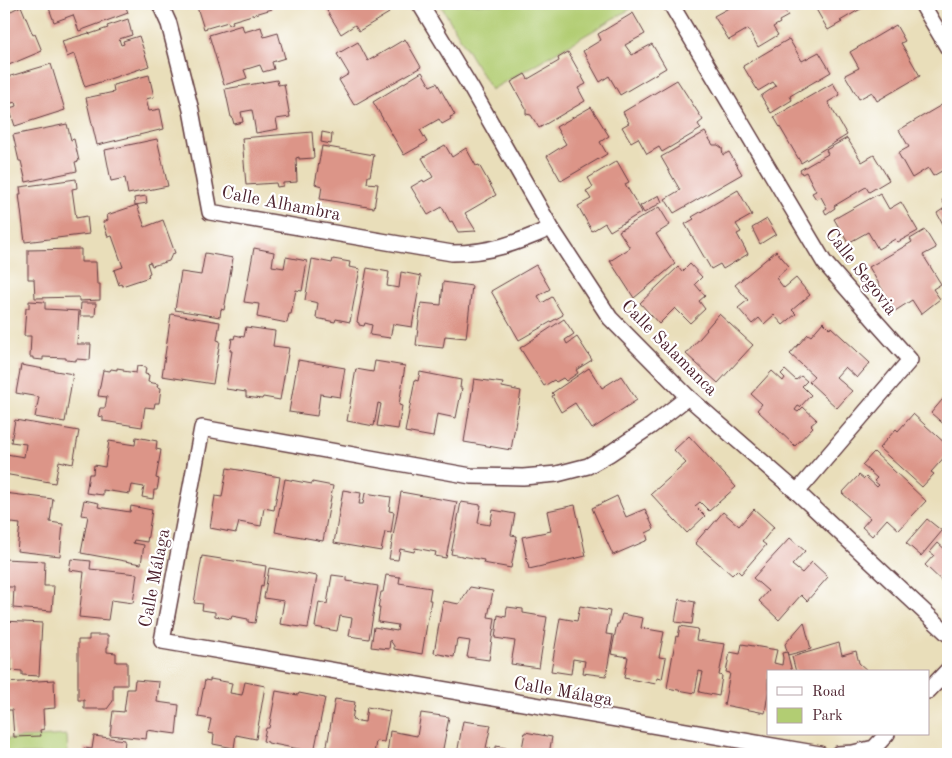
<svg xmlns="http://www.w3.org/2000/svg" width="952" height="758" font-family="'Old Standard TT',serif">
  <rect width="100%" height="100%" fill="#fff"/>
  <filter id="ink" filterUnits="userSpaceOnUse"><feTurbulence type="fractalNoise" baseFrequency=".02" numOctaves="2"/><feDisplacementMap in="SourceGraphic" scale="10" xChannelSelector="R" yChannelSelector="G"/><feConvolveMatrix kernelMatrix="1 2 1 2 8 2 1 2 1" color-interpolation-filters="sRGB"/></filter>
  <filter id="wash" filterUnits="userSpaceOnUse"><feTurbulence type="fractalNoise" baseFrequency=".0096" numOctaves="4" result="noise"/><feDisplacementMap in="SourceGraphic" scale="20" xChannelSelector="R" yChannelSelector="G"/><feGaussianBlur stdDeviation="1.12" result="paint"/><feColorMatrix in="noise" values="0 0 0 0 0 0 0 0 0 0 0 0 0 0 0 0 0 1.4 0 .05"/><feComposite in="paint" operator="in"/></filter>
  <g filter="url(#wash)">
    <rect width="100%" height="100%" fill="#e9deba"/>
    <!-- green -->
    <g fill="#b2cd73" stroke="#7e764f">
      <path d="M440 4H639L491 90Z"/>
      <path d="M67 735 68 754H4V739Z"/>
    </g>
    <g id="blocks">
      <!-- building -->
      <g fill="#dc9588">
        <path d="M51 4H125L128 13 79 31 73 15 54 22 49 8 52 6Z"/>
        <path d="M196 4H270L272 9 232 21 233 23 229 25 228 22 204 29Z"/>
        <path d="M323 4H383L389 13 359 31 355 25 341 34Z"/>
        <path d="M736 4H780L788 16 779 21 780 23 773 27 778 35 758 47 748 29 729 40 714 16Z"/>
        <path d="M813 4H869L840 21 842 22 828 30Z"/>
        <path d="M21 6 33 35 35 34 42 51 4 67V9L6 14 9 13V12Z"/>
        <path d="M633 13 645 34 625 45 632 55 652 44 666 68 620 95 609 76 600 82 583 51 601 40 598 34Z"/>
        <path d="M128 19 132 35 119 39 121 45 124 44 123 41 139 36 149 66 85 87 74 54 67 57 62 41 89 33 90 34 108 28 107 26Z"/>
        <path d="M242 25 244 32 261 27 264 37 278 33 285 58 272 62 274 69 263 72 260 65 244 70 247 78 224 85 209 35Z"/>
        <path d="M896 25 905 41 901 43 920 76 877 101 872 92 859 99 845 75 859 68 850 52Z"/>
        <path d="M405 39 421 67 354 105 339 80 349 74 337 54 358 42 368 61Z"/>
        <path d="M789 39 802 61 819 52 831 72 790 96 792 100 771 113 761 96 776 86 773 82 758 91 743 66Z"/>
        <path d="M568 52 586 84 578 88 585 101 539 128 531 115 526 114V109L511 82 525 74 528 79 559 61 558 58Z"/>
        <path d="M51 64 65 110 15 126 9 108 17 106 16 102 7 104 4 93V78Z"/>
        <path d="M422 72 430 86 437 83 455 115 450 117 451 119 442 124 439 119 420 130 427 142 404 155 373 102Z"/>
        <path d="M149 75 154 97 146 99 149 111 160 109 164 129 97 145 86 98 114 92 113 85 126 82V81Z"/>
        <path d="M277 80 278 85 284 84 290 117 276 119 278 129 256 133 252 110 241 112 243 122 234 124 232 117H231L225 89Z"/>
        <path d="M677 80 703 120 698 124 701 129 662 152 659 147 647 154 638 138 631 142 622 127 629 123 623 112Z"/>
        <path d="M833 83 840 95 828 102 847 135 801 163 774 117Z"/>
        <path d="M945 103 948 108V125L943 127 948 136V165L946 166 947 168 933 176 928 168 912 178 898 153 909 147 899 130Z"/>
        <path d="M591 107 609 136 600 142 607 154 561 181 547 156 566 144 556 127Z"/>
        <path d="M67 124 71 140 74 139 79 161 75 162 77 171 26 182 21 161H19L13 135Z"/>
        <path d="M312 132 314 158 299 159V157L296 158 297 182 283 183V186L277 187 276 183 246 185 242 138Z"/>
        <path d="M322 132 332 134 331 144 321 142Z"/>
        <path d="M705 132 713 145H718L722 148 723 155 729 152 742 174 674 213 665 199 680 190 661 157Z"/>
        <path d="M847 138 862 162 874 155 889 180 869 192 866 187 834 206 835 208 826 214 824 210 827 208 821 197 816 199 812 193 816 191 806 172 802 174 800 170 828 154 826 150Z"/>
        <path d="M157 139 168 186 128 194 125 178 111 181 105 150Z"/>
        <path d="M445 145 452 157 466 148 476 166 479 165 496 195 465 213 476 231 458 232 452 221 450 222 442 207 428 215 411 187 423 180 424 182 433 177 422 158Z"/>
        <path d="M322 146 374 155 370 176H368L367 183 378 184 374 208 320 199 322 186 315 184Z"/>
        <path d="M617 161 629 182 625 184 642 212 610 231 605 223 592 231 578 206 591 199 586 191 593 187 588 178Z"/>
        <path d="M76 179 77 188 72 189 76 218 87 216 89 234 25 242 19 194H21L20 187Z"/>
        <path d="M738 190 752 215 736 224 741 232 737 234 748 254 723 269 720 264 711 269 685 224 694 219 692 217Z"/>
        <path d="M880 193 889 209 901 202 918 231 898 242 895 239 878 249 868 232 848 243 834 219Z"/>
        <path d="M948 194V233L937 213 946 207 942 200 945 199 944 197Z"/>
        <path d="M659 195 662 202 644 213 640 206Z"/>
        <path d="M146 196 147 203 135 205 134 198Z"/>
        <path d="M137 205 145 227 163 220 175 253 172 254 169 261 152 266 150 262 147 263 150 273 148 274 149 277 122 286 121 284 119 285 114 270 123 267 112 236 108 237 103 222 108 220 107 215Z"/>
        <path d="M659 207 670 225 656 234 675 264 634 298 610 261 630 248 619 231Z"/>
        <path d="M767 219 776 234 760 244 752 228Z"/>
        <path d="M925 230 936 248 923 255 941 284 933 289 940 299 921 314 912 300 895 311 869 267 912 242 910 239Z"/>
        <path d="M254 248 274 252 272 266 284 268 286 257 307 261 302 291 296 290 291 314H289L287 323 257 317 259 304 244 302Z"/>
        <path d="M81 249V262H96L97 284H100V300L79 301V297L35 298 34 279H28V250Z"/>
        <path d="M776 251 789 266 776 278 784 288 796 278 810 295 792 310 796 314 783 325 774 315 764 324 759 318 752 324 738 308 748 300 735 285Z"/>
        <path d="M205 253 233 258 224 310 221 309 220 317 175 310 181 272 201 275Z"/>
        <path d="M312 259 332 263 333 259 350 262 349 267 360 269 350 322 336 319 335 322 316 318 318 303 305 300Z"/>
        <path d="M690 264 702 277 695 284 705 296 699 301 705 309 690 323 675 308 659 324 640 303 678 267 682 272Z"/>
        <path d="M536 265 550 289 538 296 542 303 552 297 563 315 519 340 491 291Z"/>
        <path d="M367 268 389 272 387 286 399 288 401 272 421 276 412 327 393 324 390 338 370 335 372 325 365 323 364 326 359 325V323L357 322Z"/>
        <path d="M443 282 472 286 466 338 445 336 443 348 416 345 421 303 441 305Z"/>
        <path d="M29 301 45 302V309L79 311 77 344H91L90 360 76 359V361L66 360V358L43 357V360L33 359V357H30L31 336H24L26 308H29Z"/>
        <path d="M81 303H96L95 316H80Z"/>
        <path d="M171 314 220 322 217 340 220 341 213 384 162 376Z"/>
        <path d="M719 314 753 345 718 383 686 354 707 330 706 329Z"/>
        <path d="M564 319 574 334 565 340 567 344 577 337 592 360 576 370 578 373 566 381 563 378 556 382 554 380 544 386 520 348Z"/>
        <path d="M823 322 830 329 831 327 870 363 857 378 845 367 836 377 852 391 837 408 809 382 814 376 790 354 808 334 811 336Z"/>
        <path d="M246 327 275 331 273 346 289 348 280 400 263 397 262 399 246 397V392L226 389 232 351H230L232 338 234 339 235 335 244 337Z"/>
        <path d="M298 360 345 368 340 397 320 394 317 416 289 412Z"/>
        <path d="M375 361 405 366 399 405 402 406 398 429 377 426 381 404 378 403 374 426 347 421 356 369 373 372Z"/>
        <path d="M21 365 73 374 65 422 35 417 39 397 16 393Z"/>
        <path d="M137 366 146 367 145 374 149 375 148 382 158 384 157 387 161 388 159 403H155L154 408 145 407 142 427 103 421V417L98 416 100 408H105L107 397 98 396 103 370 110 371 111 369 117 370V368L123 369V371L136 373Z"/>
        <path d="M589 368 602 388 621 376 637 400 592 429 575 403 561 412 552 396 554 395 552 393Z"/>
        <path d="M785 370 796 380 801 376 807 381 802 386 811 395 800 407 798 406 795 410 798 412 803 407 817 420 811 425 813 427 795 446 757 410 762 404 751 394 772 371 783 381 785 378 781 374Z"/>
        <path d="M420 372 461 380 460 388H462L456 418 437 414 433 437 405 432 415 380 418 381Z"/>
        <path d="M474 379 503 383 502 387 521 391 511 450 464 442Z"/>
        <path d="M948 393V428L931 413Z"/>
        <path d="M913 414 948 446V453L931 472 934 474 922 487 879 448 896 429 898 431Z"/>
        <path d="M15 420 79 431 73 464 59 461 55 483 4 474 6 454 24 457 26 444 11 442Z"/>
        <path d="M689 436 736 487 709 511 700 502 695 506 705 516 687 533 651 494 686 463 674 450Z"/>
        <path d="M136 437 157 441 156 449 161 450 156 478 159 479 157 490H154L153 499 142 497 144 487 132 485 130 494 103 490V495L86 493 89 474H93L94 465 105 467 109 441 135 445Z"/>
        <path d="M874 452 926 501 899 530 887 519 872 536 862 527 870 518 842 493 859 475 864 479 866 477 877 487 879 485 874 481 877 478 862 465Z"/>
        <path d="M227 468 280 477 274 510 264 508 261 526 239 522 236 533 210 528 215 496 222 497Z"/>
        <path d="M285 479 312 484V482L333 486 323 541 275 532Z"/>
        <path d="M343 490 361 493 359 504H363L365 493 391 497 389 511 394 512 391 533 385 532 381 551 334 543Z"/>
        <path d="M401 492 457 502 446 558 435 556 436 552 415 548 414 552 400 549 398 560 389 559Z"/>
        <path d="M4 493 53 499 50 522 63 524 60 556 17 551 20 524 4 522Z"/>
        <path d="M617 496 626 517 645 509 654 529 646 533 648 540 613 555 592 508Z"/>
        <path d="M84 500 99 503 98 507 130 512 131 506 152 510 147 542 134 540 133 543 144 545 141 564 81 553 88 516 81 515Z"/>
        <path d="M461 502 481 505 478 523 490 525 493 510 515 514 511 535 517 536 511 568 483 563 484 560 451 554Z"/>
        <path d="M575 505 586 556 529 569 522 537 551 531 547 511Z"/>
        <path d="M754 509 774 527 762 542 766 545 741 574 737 570 732 575 695 543 707 529 708 530 723 512 739 526Z"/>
        <path d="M927 519 942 531 921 556 906 543Z"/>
        <path d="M790 538 805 551 792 565 802 573 812 562 828 577 807 601 801 595 779 620 759 601 768 591 753 578Z"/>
        <path d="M938 543 948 552V584L947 586 925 565 934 555 930 552Z"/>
        <path d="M202 556 266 566 263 586 261 585 255 623 248 622V619L232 616 231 619 215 616V612L202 610 203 604 194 603Z"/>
        <path d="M4 559 45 561 44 586H54L52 611 13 608 14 587H4Z"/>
        <path d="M71 559 91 561 90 569 137 574 133 603 111 600 108 620 79 617 84 572 69 570Z"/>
        <path d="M269 568 317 576 308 628 280 624 284 601 264 598Z"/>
        <path d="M332 575 347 577V581L378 586 369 639 349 636 352 618 340 616 337 631 315 627 319 602 327 604Z"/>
        <path d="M386 575 400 577 399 583 431 588 429 600H431L422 654 394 649V646L390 640 389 649 371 647 374 627 397 631 398 625 378 622 380 608H378L381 592H383Z"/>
        <path d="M470 587 493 591 488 617 495 618 489 660 467 657 470 641 457 639 454 657 434 653 443 601 459 604Z"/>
        <path d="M679 599 695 602 692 624 675 622Z"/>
        <path d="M580 606 610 611 606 634 613 635 606 676 583 673 585 661 573 659 571 674 551 671 560 618 577 621Z"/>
        <path d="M507 607 523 609V613L547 617 539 668 511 664 515 641 495 638 498 615 506 617Z"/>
        <path d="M622 614 643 618 641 628 664 632 659 657 666 658 662 679 657 678 656 684 624 678 628 657 611 654 617 624H619Z"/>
        <path d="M4 621 42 623 39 676 22 675V671L11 670V658H8L9 650H4Z"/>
        <path d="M804 622 811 649 788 655 785 644Z"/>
        <path d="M680 626 698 629 696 640 725 644 719 675 722 676 719 696 699 692 703 672 699 671 695 693 667 688 676 636 678 637Z"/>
        <path d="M89 635H108V647H107V652L116 653V662H127V685H113V701L107 709H84V700H78V640H89Z"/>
        <path d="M839 643 842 655 856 651 859 663 869 672H796L792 657Z"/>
        <path d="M742 644 777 650 774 663 782 665 783 658 782 653 787 652 792 672H768V693L765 713 724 705 730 673 726 672 730 652 740 654Z"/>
        <path d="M210 679 232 683 230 693 242 695 245 682 265 686 256 739 236 735 234 748 213 744 214 734 208 733 211 719 198 717 205 680 210 681Z"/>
        <path d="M54 680 55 708 43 709 44 729 40 730 41 736 14 737 12 710H4V683Z"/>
        <path d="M135 680 159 682 157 702 179 705 176 734 147 730 146 739 110 735 113 711 124 712 127 689H134Z"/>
        <path d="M276 691 298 695 299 693 325 698 314 752 268 743V742L263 741 266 728H269Z"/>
        <path d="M335 699 355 702 352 720 365 722 367 707 390 711 384 742 376 741 374 754H340L326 752Z"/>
        <path d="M421 713 449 717 442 754H387L390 731 417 736Z"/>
        <path d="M463 721 491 725 486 748 496 749V746L506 748 505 754H457Z"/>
        <path d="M525 732 552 737 549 754H521Z"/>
        <path d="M94 736 125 740 124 750 132 751 131 754H84V748L92 749Z"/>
      </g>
    </g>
  </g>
  <g filter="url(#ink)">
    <use href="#blocks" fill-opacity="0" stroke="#623c40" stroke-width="1"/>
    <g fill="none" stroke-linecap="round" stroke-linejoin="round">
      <!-- street casing -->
      <g stroke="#623c40" stroke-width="18">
        <g id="street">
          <path d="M160 4 169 24 191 110 210 212 452 253C490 253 517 243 551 228"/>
          <path d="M420 4 471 88 551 228 610 318 688 397 797 492 948 634"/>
          <path d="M677 4 672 6 824 262 877 323 910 360 797 492"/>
          <path d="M922 4 948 48"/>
          <path d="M688 397 651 426 609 454 588 466 557 474 523 477 471 476 202 428 162 641 820 754"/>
          <path d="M928 691 948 670"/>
          <path d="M838 754 853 753 874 748 887 734"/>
        </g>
      </g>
      <!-- street -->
      <use href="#street" stroke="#fff" stroke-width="15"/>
    </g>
  </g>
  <g text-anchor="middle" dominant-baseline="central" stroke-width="4.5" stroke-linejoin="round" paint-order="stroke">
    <!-- street labels -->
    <g font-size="18" fill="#4a1f2b" stroke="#fff">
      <text transform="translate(281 204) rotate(11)">Calle Alhambra</text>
      <text transform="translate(861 272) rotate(52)">Calle Segovia</text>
      <text transform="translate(669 348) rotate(45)">Calle Salamanca</text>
      <text transform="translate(155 578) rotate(-79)">Calle Málaga</text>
      <text transform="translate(563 692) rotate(10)">Calle Málaga</text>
    </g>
  </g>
  <!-- margin -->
  <rect width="952" height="758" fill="none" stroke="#fff" stroke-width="20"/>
  <!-- legend -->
  <rect x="767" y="670" width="162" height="65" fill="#ffffff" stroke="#b7a5aa"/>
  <rect x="777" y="687" width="25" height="8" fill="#ffffff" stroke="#b7a5aa"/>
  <text x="812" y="696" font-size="15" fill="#4a1f2b">Road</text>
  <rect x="777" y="708" width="25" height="15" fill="#b2cd73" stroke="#b7a5aa"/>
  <text x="812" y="720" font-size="15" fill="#4a1f2b">Park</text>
</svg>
